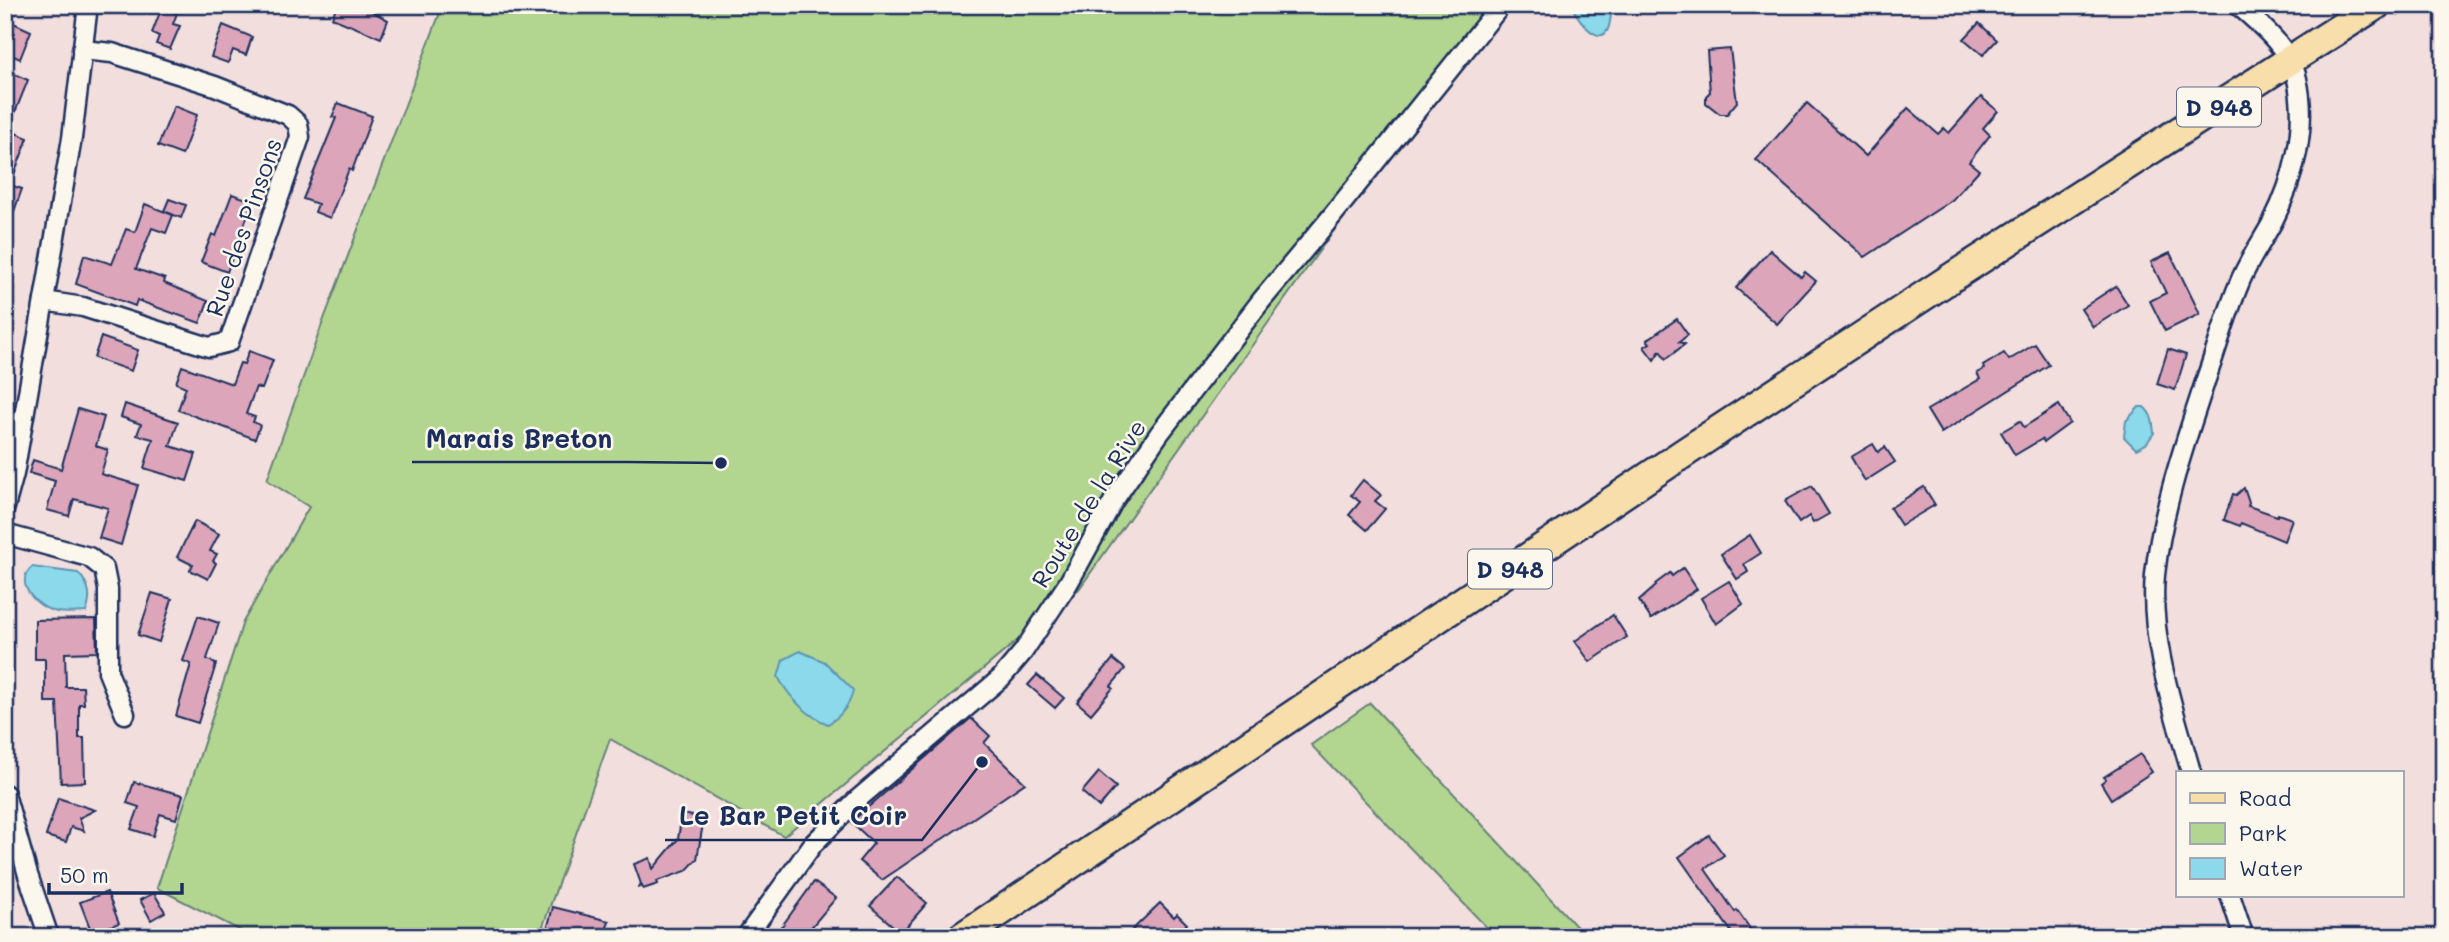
<svg xmlns="http://www.w3.org/2000/svg" width="2449" height="942" font-family="Mali,sans-serif">
  <rect width="100%" height="100%" fill="#f2dedd"/>
  <filter id="ink" filterUnits="userSpaceOnUse"><feTurbulence type="fractalNoise" baseFrequency=".0143" numOctaves="2"/><feDisplacementMap in="SourceGraphic" scale="14" xChannelSelector="R" yChannelSelector="G"/><feConvolveMatrix kernelMatrix="1 2 1 2 8 2 1 2 1" color-interpolation-filters="sRGB"/></filter>
  <g filter="url(#ink)">
    <!-- green -->
    <g fill="#b2d590" stroke="#668277" stroke-width="2">
      <path d="M443 5H1494L1079 589 784 836 610 739 539 937H253L157 888 243 622 309 507 267 480 321 327Z"/>
      <path d="M1370 703 1586 937H1496L1311 745Z"/>
    </g>
    <!-- water -->
    <g fill="#8bd9ea" stroke="#5e95b2" stroke-width="2">
      <path d="M1572 5H1612C1611 12 1611 22 1608 29 1599 49 1574 15 1572 5Z"/>
      <path d="M2139 407H2144C2152 414 2153 422 2154 433L2146 444 2136 449 2124 437 2126 421Z"/>
      <path d="M32 567 78 573C90 585 92 597 86 612 77 612 66 614 57 612 38 609 12 583 32 567Z"/>
      <path d="M800 651 825 662 853 690C851 704 840 717 828 724 805 715 790 698 778 677L783 660Z"/>
    </g>
    <!-- building -->
    <g fill="#dca5ba" stroke="#1b2f5e" stroke-width="2">
      <path d="M337 5H369L368 9 388 20 381 38 332 18Z"/>
      <path d="M162 7 177 13 173 24 180 26 170 49 156 44 159 36 152 33Z"/>
      <path d="M9 21 31 31 20 59 5 52V30Z"/>
      <path d="M1979 23 1997 40 1983 55 1964 39Z"/>
      <path d="M223 25 252 37 246 55 233 50 228 63 211 57Z"/>
      <path d="M1730 49 1737 102 1727 114H1720L1706 103V96L1710 92 1707 51Z"/>
      <path d="M5 70 28 80 8 130 28 138 10 185 22 189 7 231H5Z"/>
      <path d="M1981 97 1998 111 1983 128 1990 135 1969 162 1979 170 1952 200 1865 257 1756 160 1807 103 1866 156 1908 108 1938 134 1944 128 1949 133Z"/>
      <path d="M338 103 372 116 352 171 349 169 330 218 315 212 318 204 303 199 336 118 332 117Z"/>
      <path d="M174 106 197 115 182 155 158 146Z"/>
      <path d="M232 194 253 201 227 272 201 262 212 234 216 236Z"/>
      <path d="M169 199 186 205 181 218 164 211Z"/>
      <path d="M145 204 173 215 166 233 152 228 136 269 165 279 164 283 208 301 200 323 137 300 135 306 76 284 84 255 112 264 126 229 135 232Z"/>
      <path d="M1770 250 1801 277 1805 272 1816 281 1777 324 1736 288Z"/>
      <path d="M2170 253 2200 314 2165 331 2150 301 2166 293 2151 262Z"/>
      <path d="M2116 286 2128 305 2093 327 2081 309Z"/>
      <path d="M1677 319 1688 335 1679 342 1685 344 1666 359 1660 351 1654 360 1644 347 1650 343 1647 340Z"/>
      <path d="M101 337 138 350 131 371 94 358Z"/>
      <path d="M2035 344 2049 365 1941 433 1927 410 1980 379 1977 373 1984 369 1983 366 2004 353 2009 360Z"/>
      <path d="M2168 349 2186 355 2175 390 2157 384Z"/>
      <path d="M249 351 273 360 262 389 256 387 246 414 255 417 253 422 260 425 255 439 178 410 186 387 176 383 182 366 232 384 240 363 244 364Z"/>
      <path d="M125 404 178 422 170 446 196 454 187 481 144 468 153 439 137 435 141 424 121 417Z"/>
      <path d="M2059 405 2070 423 2044 442 2042 439 2015 455 2001 432 2020 421 2024 427Z"/>
      <path d="M78 409 104 417 96 446 108 450 101 474 138 485 121 545 99 538 108 508 74 499 69 516 47 510 55 481 29 473 33 460 61 469Z"/>
      <path d="M1873 444 1878 452 1885 447 1895 462 1865 481 1851 457Z"/>
      <path d="M1363 480 1381 495 1375 501 1385 509 1367 530 1349 515 1360 502 1351 495Z"/>
      <path d="M1812 486 1829 514 1813 523 1809 516 1799 523 1785 501Z"/>
      <path d="M1924 487 1935 505 1901 525 1890 508Z"/>
      <path d="M2244 488 2249 503 2248 506 2277 516 2278 514 2292 519 2284 541 2241 523 2240 526 2224 520 2233 494 2236 495Z"/>
      <path d="M195 521 219 534 210 551 217 554 213 561 216 563 208 579 190 570 193 565 177 557Z"/>
      <path d="M1750 535 1761 553 1744 564 1748 572 1737 579 1721 554Z"/>
      <path d="M1683 568 1697 589 1651 619 1639 601 1656 586 1655 584 1670 573 1672 576Z"/>
      <path d="M1729 581 1743 604 1716 624 1701 598Z"/>
      <path d="M152 593 172 599 159 642 138 635Z"/>
      <path d="M1613 615 1627 637 1590 662 1575 641Z"/>
      <path d="M198 616 219 623 207 659 216 664 198 723 176 716 191 664 183 661Z"/>
      <path d="M96 619 97 652 65 653 66 687H83L84 704H79V738H84L85 782 61 783 57 702H45V659H35V620Z"/>
      <path d="M1113 659 1125 669 1111 686 1113 688 1091 714 1077 702Z"/>
      <path d="M1037 675 1064 698 1055 708 1028 685Z"/>
      <path d="M971 718 990 736 984 743 1025 783 882 880 859 861 874 843 851 822Z"/>
      <path d="M2140 754 2152 772 2111 799 2101 783 2106 779 2104 777Z"/>
      <path d="M1099 772 1116 787 1099 807 1082 792Z"/>
      <path d="M134 782 183 795 176 819 160 814 153 836 131 829 139 807 127 803Z"/>
      <path d="M58 798 95 810 79 818 84 831 71 827 66 842 46 836Z"/>
      <path d="M682 814 704 818 697 859 686 871 657 881 658 884 643 889 642 886 637 888 641 884 634 864 650 858 653 869 678 839Z"/>
      <path d="M1709 835 1724 855 1705 869 1735 912 1737 910 1751 930 1742 937H1735L1679 857Z"/>
      <path d="M897 877 927 903 901 933 870 906Z"/>
      <path d="M814 882 836 898 803 937H774Z"/>
      <path d="M107 892 119 923 92 933 80 902Z"/>
      <path d="M154 893 165 912 151 920 140 900Z"/>
      <path d="M1160 903 1174 917 1177 914 1187 924 1184 927 1194 937H1125Z"/>
      <path d="M553 907 609 921 604 937H545Z"/>
    </g>
    <g fill="none" stroke-linecap="round" stroke-linejoin="round">
      <!-- minor casing -->
      <g stroke="#1b2f5e" stroke-width="23">
        <g id="minor">
          <path d="M44 301 83 307 209 347 229 342 300 137 298 124 288 115 215 86 112 53 82 50"/>
          <path d="M5 507 14 474 72 138 88 5"/>
          <path d="M5 534 89 557 104 569 108 589V672L125 714"/>
          <path d="M2191 772C2174 711 2149 639 2155 575 2162 508 2185 443 2206 379 2217 348 2226 315 2239 284 2247 263 2261 243 2272 223 2294 180 2308 127 2297 79 2291 50 2260 24 2238 5"/>
          <path d="M5 794 28 875 49 937"/>
          <path d="M2230 895 2244 937"/>
          <path d="M746 937 813 844 858 799 1001 678 1023 652 1069 582 1114 500 1159 434 1261 301 1328 221 1501 5"/>
        </g>
      </g>
      <!-- primary casing -->
      <g stroke="#1b2f5e" stroke-width="33">
        <path id="primary" d="M962 937 1687 451 1951 278 2376 5"/>
      </g>
      <!-- minor -->
      <use href="#minor" stroke="#fbf7ec" stroke-width="18"/>
      <!-- primary -->
      <use href="#primary" stroke="#f8deab" stroke-width="28"/>
    </g>
  </g>
  <g text-anchor="middle" dominant-baseline="central" stroke-width="5" stroke-linejoin="round" paint-order="stroke">
    <!-- shield labels -->
    <g fill="#fbf7ec" stroke="#5e6b89" stroke-width="2">
      <rect x="2177" y="87.5" width="84" height="39" rx="5"/>
      <rect x="1468" y="549.5" width="84" height="39" rx="5"/>
    </g>
    <g font-size="23" font-weight="bold" fill="#1b2f5e">
      <text x="2219" y="107">D 948</text>
      <text x="1510" y="569">D 948</text>
    </g>
    <!-- street labels -->
    <g font-size="24" fill="#1b2f5e" stroke="#fbf7ec">
      <text transform="translate(243 227) rotate(-71)">Rue des Pinsons</text>
      <text transform="translate(1088 503) rotate(-58)">Route de la Rive</text>
    </g>
  </g>
  <!-- callouts -->
  <path fill="none" stroke="#1b2f5e" stroke-width="2.5" d="M721 463L627 462H412M982 762L922 840H665"/>
  <g fill="#1b2f5e" stroke="#fbf7ec" stroke-width="2.5">
    <circle cx="721" cy="463" r="7"/>
    <circle cx="982" cy="762" r="7"/>
  </g>
  <g font-size="26" text-anchor="middle" font-weight="bold" fill="#1b2f5e" stroke="#fbf7ec" stroke-width="5" stroke-linejoin="round" paint-order="stroke">
    <text x="519" y="448">Marais Breton</text>
    <text x="793" y="825">Le Bar Petit Coir</text>
  </g>
  <!-- margin -->
  <rect width="2449" height="942" fill="none" stroke="#fbf7ec" stroke-width="28"/>
  <rect x="14" y="14" width="2421" height="914" fill="none" stroke="#1b2f5e" stroke-width="2.5" filter="url(#ink)"/>
  <!-- legend -->
  <rect x="2176" y="771" width="228" height="126" fill="#fbf7ec" stroke="#a1a7b3" stroke-width="2"/>
  <rect x="2190" y="793" width="35" height="10" fill="#f8deab" stroke="#a1a7b3" stroke-width="2"/>
  <text x="2239" y="806" font-size="21" fill="#1b2f5e">Road</text>
  <rect x="2190" y="823" width="35" height="21" fill="#b2d590" stroke="#a1a7b3" stroke-width="2"/>
  <text x="2239" y="841" font-size="21" fill="#1b2f5e">Park</text>
  <rect x="2190" y="858" width="35" height="21" fill="#8bd9ea" stroke="#a1a7b3" stroke-width="2"/>
  <text x="2239" y="876" font-size="21" fill="#1b2f5e">Water</text>
  <!-- scale -->
  <path d="M49 883v10h133v-10" fill="none" stroke="#1b2f5e" stroke-width="3.5"/>
  <text x="60" y="883" font-size="21" fill="#1b2f5e" stroke="#fbf7ec" stroke-width="5" paint-order="stroke">50 m</text>
</svg>
